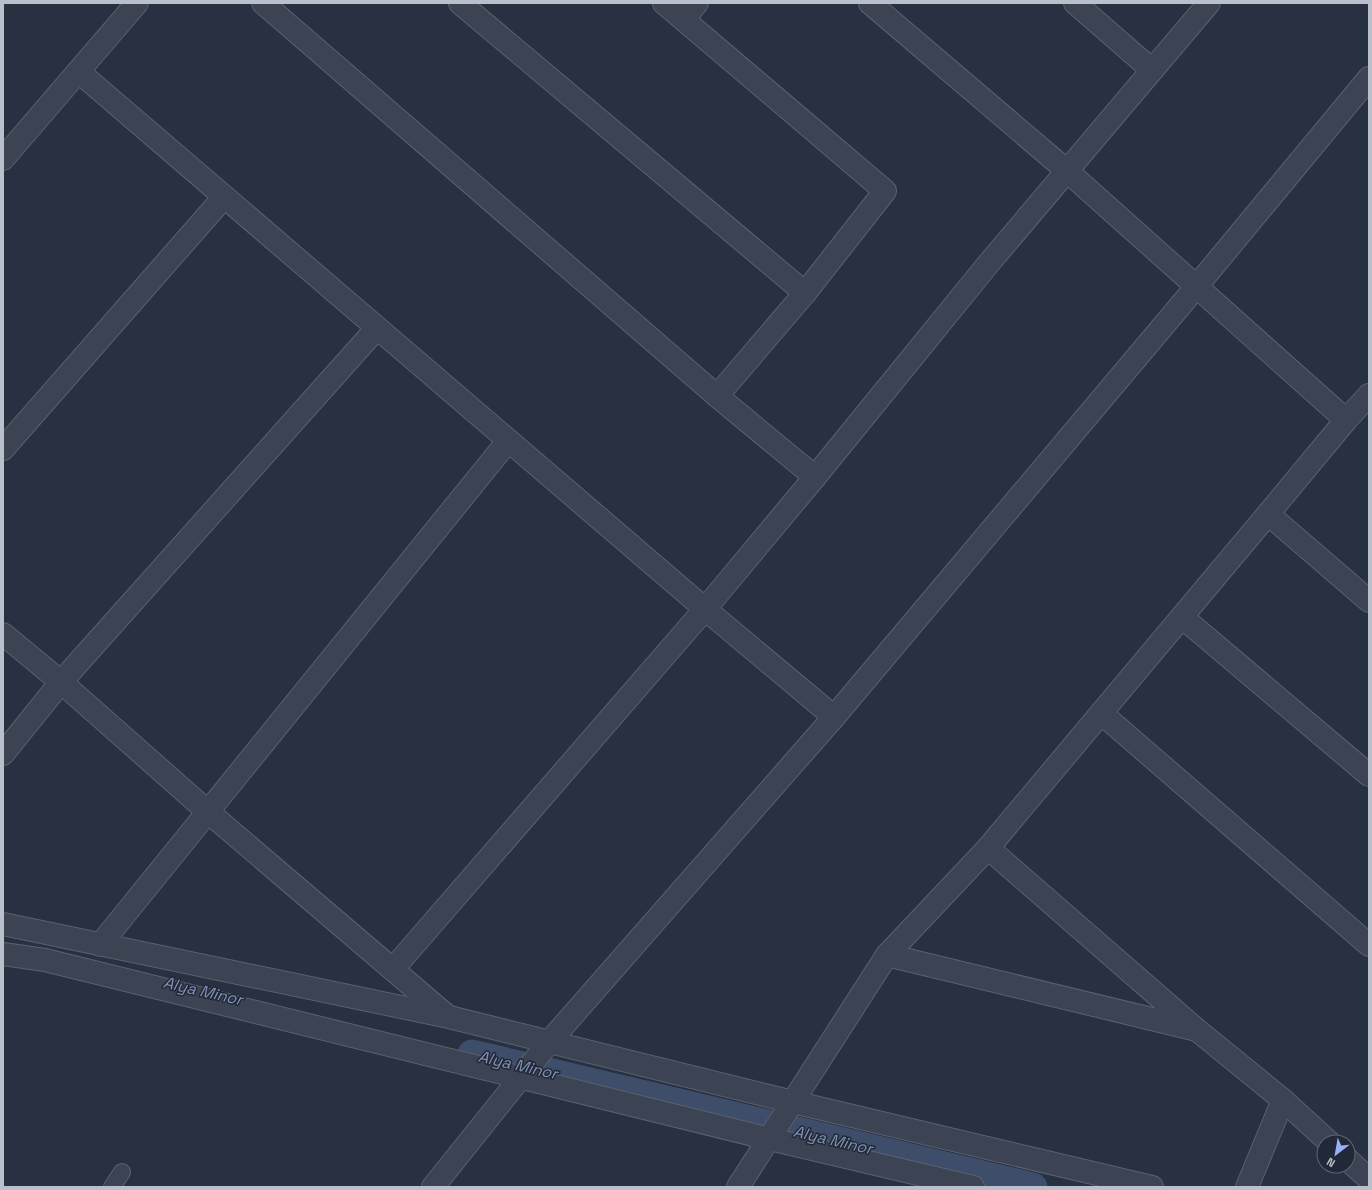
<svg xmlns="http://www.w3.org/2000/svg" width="1372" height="1190" font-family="'Space Grotesk',sans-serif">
  <rect width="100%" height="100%" fill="#283142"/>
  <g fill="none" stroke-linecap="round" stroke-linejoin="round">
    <!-- canal -->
    <path stroke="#3e4d6a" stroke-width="29" d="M472 1054 1033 1187"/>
    <!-- service casing -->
    <g stroke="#5a616f" stroke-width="18">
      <path id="service" d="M112 1187 122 1172"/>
    </g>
    <!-- minor casing -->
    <g stroke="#5a616f" stroke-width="24">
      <g id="minor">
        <path d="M263 3 717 396 815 477"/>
        <path d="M460 3 805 293"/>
        <path d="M664 3 885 191 805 293 717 396"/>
        <path d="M870 3 1066 170 1346 420"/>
        <path d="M1075 3 1152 70"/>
        <path d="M684 19 697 3"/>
        <path d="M79 72 705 609 834 717"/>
        <path d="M3 159 137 3"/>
        <path d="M3 449 224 197"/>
        <path d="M1268 514 1369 601"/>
        <path d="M1182 617 1369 775"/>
        <path d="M3 634 61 682 207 811 446 1015"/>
        <path d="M1101 713 1369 945"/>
        <path d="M3 754 61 682 377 328"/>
        <path d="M988 848 1197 1030 1283 1100 1329 1142"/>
        <path d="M3 924 449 1017 793 1102 1152 1187"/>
        <path d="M100 945 508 441"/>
        <path d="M3 954 45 960 770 1139 973 1187"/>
        <path d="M887 955 1193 1029"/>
        <path d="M393 969 705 609 815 477 989 263 1209 3"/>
        <path d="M1348 1160 1369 1179"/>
        <path d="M433 1187 550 1041 834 717 1196 287 1369 78"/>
        <path d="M738 1187 887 955 988 848 1268 514 1346 420 1369 395"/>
        <path d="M1247 1187 1283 1100"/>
      </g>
    </g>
    <!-- service -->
    <use href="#service" stroke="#3c4352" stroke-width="16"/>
    <!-- minor -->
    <use href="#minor" stroke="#3c4352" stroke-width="22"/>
  </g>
  <g text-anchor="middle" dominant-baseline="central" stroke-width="3" stroke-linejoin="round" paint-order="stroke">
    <!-- water labels -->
    <g font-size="16" font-style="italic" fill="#8292b2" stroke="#212837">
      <text transform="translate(203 991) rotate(13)">Alya Minor</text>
      <text transform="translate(518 1065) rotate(13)">Alya Minor</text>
      <text transform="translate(833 1140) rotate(13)">Alya Minor</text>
    </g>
  </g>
  <!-- border -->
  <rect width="1372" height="1190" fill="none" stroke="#b9bfcb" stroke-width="8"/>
  <!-- north arrow -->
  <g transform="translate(1336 1154) rotate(211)"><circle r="19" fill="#212837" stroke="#5e6472"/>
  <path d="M0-3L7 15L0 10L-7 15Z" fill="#95b3f5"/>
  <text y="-6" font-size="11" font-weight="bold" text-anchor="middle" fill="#b9bfcb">N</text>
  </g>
</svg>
